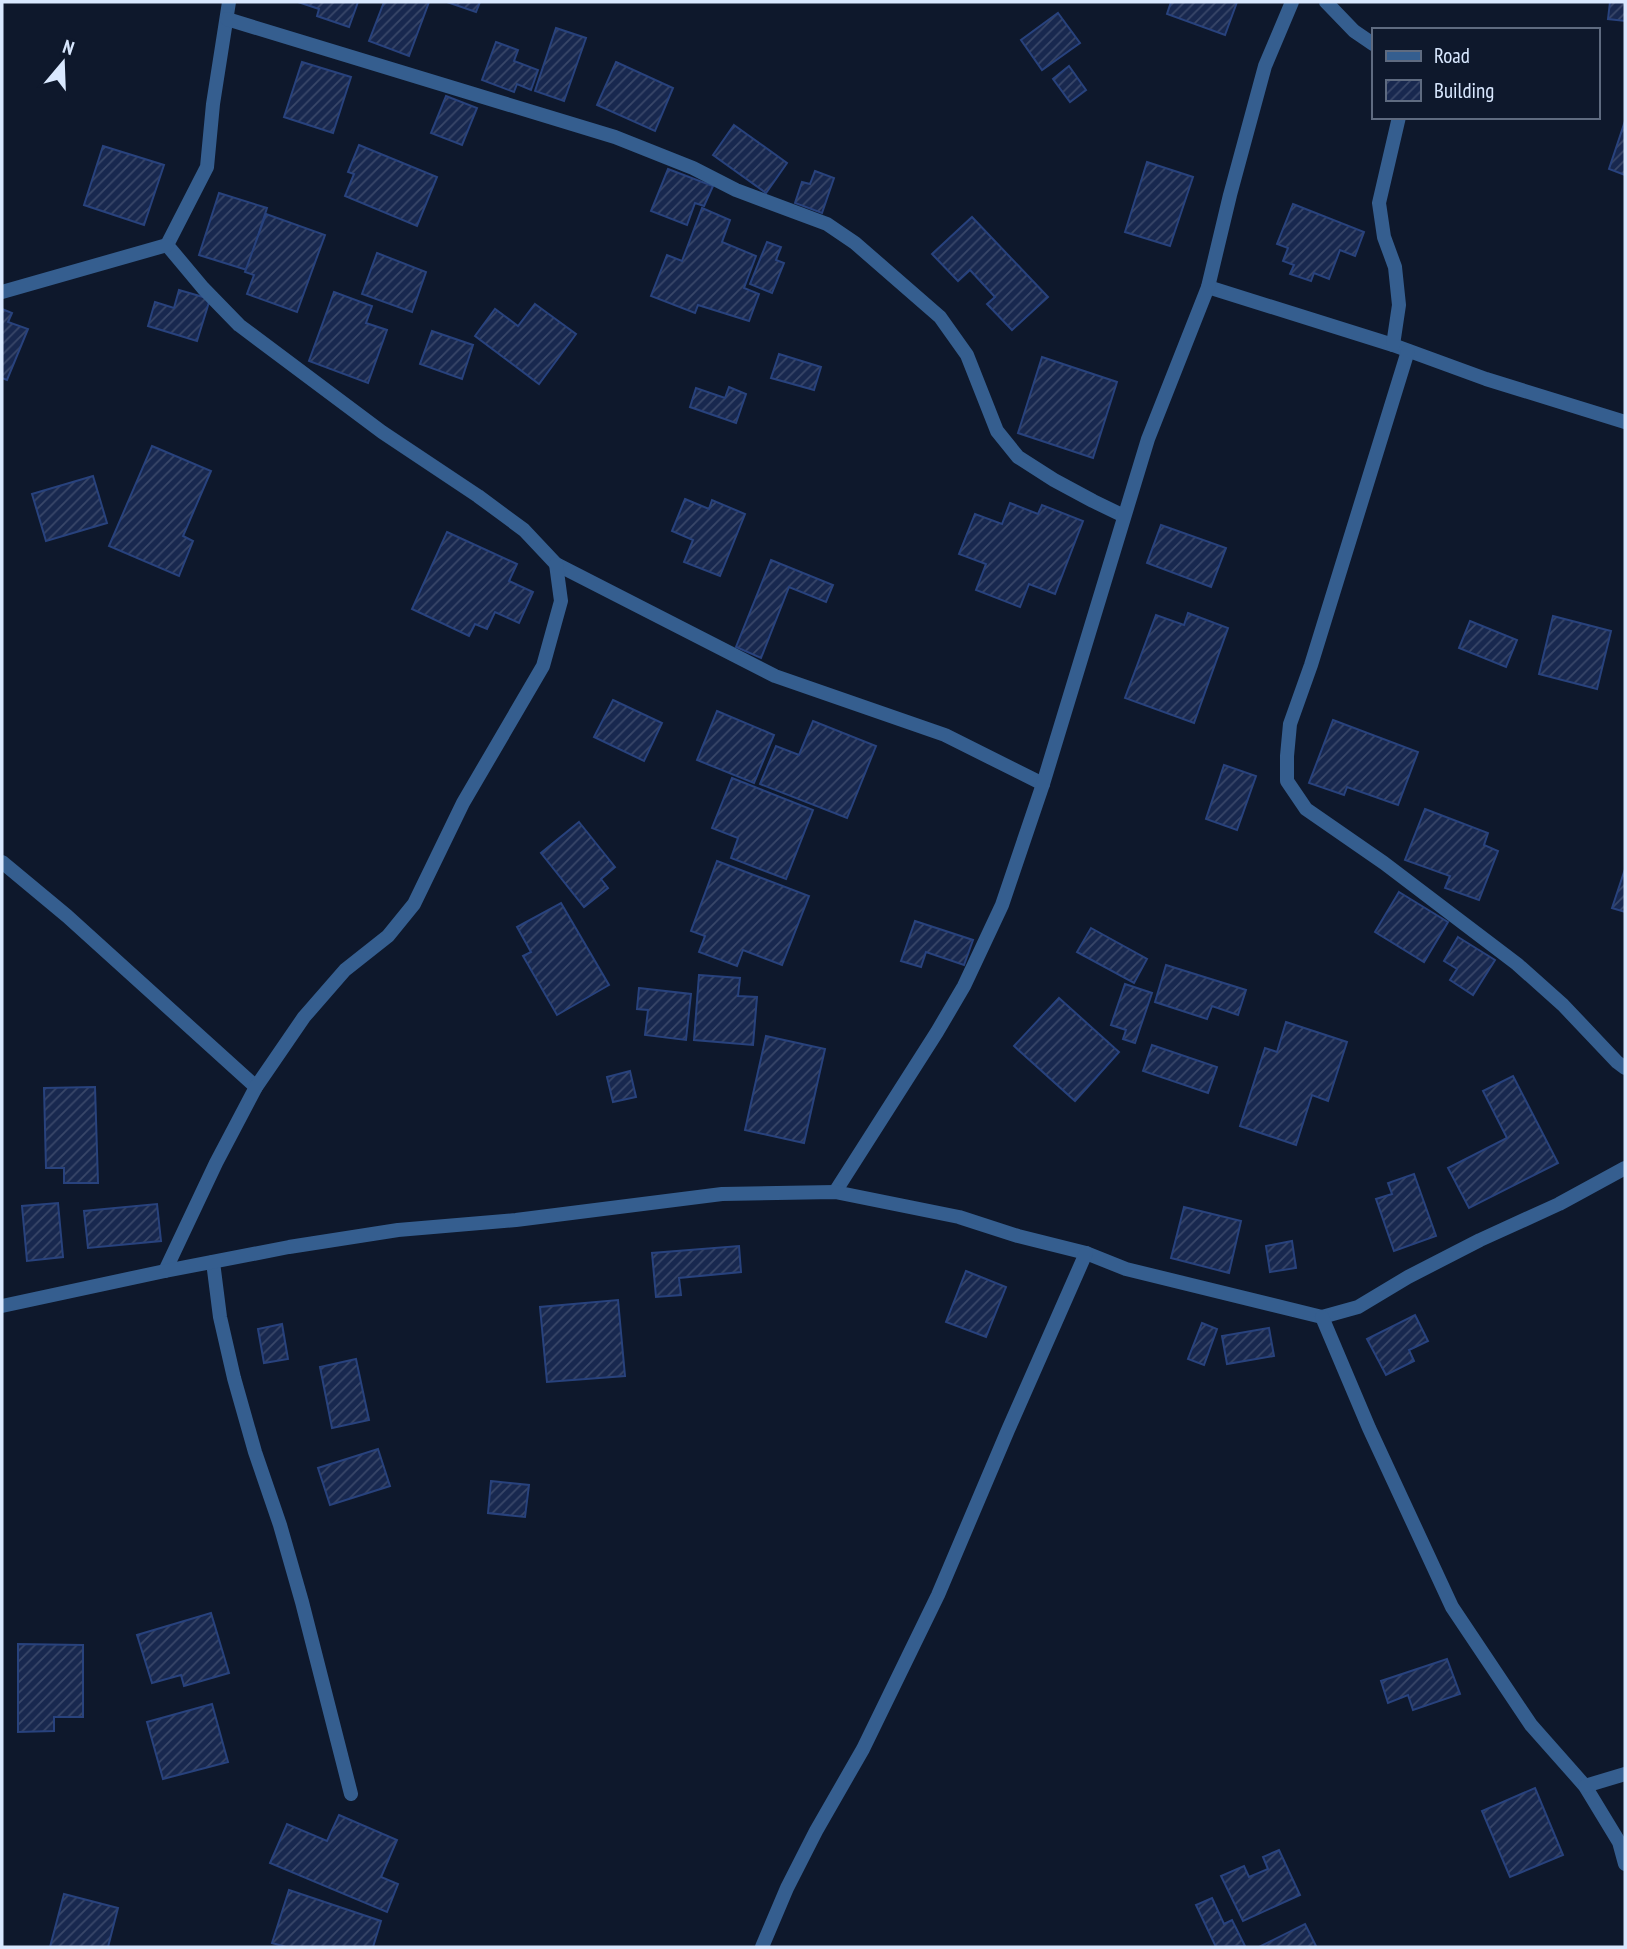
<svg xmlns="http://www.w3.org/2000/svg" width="1627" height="1949" font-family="'PT Sans Narrow',sans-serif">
  <defs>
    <pattern id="building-hatch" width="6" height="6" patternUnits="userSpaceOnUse" patternTransform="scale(1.75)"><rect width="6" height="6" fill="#18284f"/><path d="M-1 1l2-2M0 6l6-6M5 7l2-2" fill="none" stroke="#394769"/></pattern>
  </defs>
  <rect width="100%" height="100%" fill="#0e182c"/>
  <!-- building -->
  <g fill="url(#building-hatch)" stroke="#28427d" stroke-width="2">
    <path d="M298 2H358L349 27 317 16 319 9Z"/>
    <path d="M384 2H429L409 56 369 41Z"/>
    <path d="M447 2H480L476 12Z"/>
    <path d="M1171 2H1237L1225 35 1167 14Z"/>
    <path d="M1610 2H1625V21L1608 19Z"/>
    <path d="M1058 13 1080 43 1042 70 1021 40Z"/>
    <path d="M556 28 586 38 564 101 535 91Z"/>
    <path d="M496 42 518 50 514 61 538 70 531 90 517 84 514 92 482 80Z"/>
    <path d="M302 62 351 77 333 133 284 117Z"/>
    <path d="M616 62 673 88 655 131 597 105Z"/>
    <path d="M1069 66 1086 90 1070 102 1053 79Z"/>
    <path d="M446 96 477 108 462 145 431 133Z"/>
    <path d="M1625 121V175L1609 169Z"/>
    <path d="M734 125 787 163 766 193 713 155Z"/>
    <path d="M359 145 437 177 417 226 345 196 354 174 348 172Z"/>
    <path d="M103 146 164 165 144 225 84 205Z"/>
    <path d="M1147 162 1193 177 1170 246 1125 232Z"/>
    <path d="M668 169 713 186 704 206 695 203 687 225 651 211Z"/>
    <path d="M815 171 834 178 822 213 795 203 802 182 810 184Z"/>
    <path d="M219 193 267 208 247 270 199 255Z"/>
    <path d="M1293 204 1364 232 1355 256 1340 250 1329 279 1314 273 1311 281 1290 274 1294 265 1283 261 1288 248 1277 244Z"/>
    <path d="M702 208 730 220 722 242 756 256 744 288 759 294 749 321 698 305 695 313 651 296 667 255 682 261Z"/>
    <path d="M266 214 325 235 297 312 247 294 254 275 245 272Z"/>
    <path d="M972 217 1048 297 1012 330 987 304 995 297 970 270 958 281 932 254Z"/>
    <path d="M767 242 781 247 776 260 784 263 772 293 750 284Z"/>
    <path d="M377 253 426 272 412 312 362 294Z"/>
    <path d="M179 290 210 299 197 341 148 326 155 302 174 308Z"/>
    <path d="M334 292 372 306 366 323 387 330 368 383 309 361Z"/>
    <path d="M535 304 576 334 539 384 475 336 495 309 518 326Z"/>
    <path d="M2 309 12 313 8 322 28 329 7 380 2 378Z"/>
    <path d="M432 331 473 345 462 379 420 364Z"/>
    <path d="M779 354 821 367 814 390 771 378Z"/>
    <path d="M1042 357 1117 382 1093 458 1018 433Z"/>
    <path d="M729 387 746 394 736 423 690 407 696 388 725 398Z"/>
    <path d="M152 446 211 471 183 536 193 541 179 576 109 546Z"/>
    <path d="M93 476 107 523 46 541 32 494Z"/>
    <path d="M685 499 709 509 712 500 745 514 720 576 684 562 693 540 672 531Z"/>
    <path d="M1010 503 1038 514 1042 505 1083 521 1055 594 1029 584 1020 607 976 590 986 564 959 554 975 514 1002 524Z"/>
    <path d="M1161 525 1226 548 1211 587 1147 563Z"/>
    <path d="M447 532 517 564 509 581 533 592 519 623 495 612 487 629 475 624 469 636 412 609Z"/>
    <path d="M771 560 833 585 826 602 789 587 761 658 736 647Z"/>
    <path d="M1188 613 1228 628 1194 723 1125 698 1156 615 1184 625Z"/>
    <path d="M1553 616 1611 631 1597 689 1539 674Z"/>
    <path d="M1470 621 1517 640 1506 667 1459 648Z"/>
    <path d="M613 700 662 723 644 761 594 737Z"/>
    <path d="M717 711 774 735 754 783 697 760Z"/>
    <path d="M1333 720 1418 752 1398 805 1347 787 1344 795 1309 783Z"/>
    <path d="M813 721 876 746 847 818 760 784 776 746 799 755Z"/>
    <path d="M1224 765 1256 776 1237 830 1206 819Z"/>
    <path d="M732 778 813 810 786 879 731 858 738 838 712 828Z"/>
    <path d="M1425 809 1488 833 1484 845 1498 851 1479 900 1445 888 1450 876 1405 860Z"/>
    <path d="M579 822 615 867 601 879 608 888 584 907 541 853Z"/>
    <path d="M717 861 809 896 782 965 743 950 737 966 699 952 705 936 691 931Z"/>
    <path d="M1625 869V912L1612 908Z"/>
    <path d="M1399 892 1448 922 1424 962 1375 932Z"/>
    <path d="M561 903 609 985 557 1015 523 956 531 952 517 927Z"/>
    <path d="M915 921 973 940 964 965 926 952 921 967 901 961Z"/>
    <path d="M1091 928 1147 959 1134 983 1077 952Z"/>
    <path d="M1458 937 1495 960 1473 995 1450 980 1457 969 1444 961Z"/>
    <path d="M1166 965 1246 990 1238 1015 1212 1006 1207 1019 1155 1002Z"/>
    <path d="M699 975 740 978 738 996 757 997 753 1045 694 1040Z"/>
    <path d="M1125 984 1152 993 1135 1043 1123 1039 1126 1030 1111 1025Z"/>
    <path d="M639 988 691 994 686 1040 645 1035 648 1010 637 1009Z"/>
    <path d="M1059 998 1119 1052 1075 1101 1014 1046Z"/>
    <path d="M1286 1022 1347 1042 1328 1101 1312 1095 1296 1145 1240 1126 1265 1048 1277 1052Z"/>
    <path d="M766 1036 825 1049 804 1143 745 1130Z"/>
    <path d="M1152 1045 1217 1067 1208 1093 1143 1071Z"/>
    <path d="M630 1071 636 1097 613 1102 607 1077Z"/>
    <path d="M1513 1076 1558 1163 1469 1208 1448 1168 1507 1138 1483 1091Z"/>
    <path d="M95 1087 98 1183H64V1168H46L44 1088Z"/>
    <path d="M1414 1174 1436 1236 1394 1251 1376 1199 1392 1194 1388 1183Z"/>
    <path d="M58 1203 63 1257 27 1261 22 1206Z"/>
    <path d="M157 1204 161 1241 88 1248 84 1211Z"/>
    <path d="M1184 1207 1241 1221 1229 1273 1171 1258Z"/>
    <path d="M1292 1241 1296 1268 1270 1272 1266 1246Z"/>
    <path d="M739 1246 741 1272 679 1278 681 1295 656 1297 652 1253Z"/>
    <path d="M966 1271 1006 1287 986 1337 946 1322Z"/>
    <path d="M618 1300 625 1376 547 1382 540 1307Z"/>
    <path d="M1415 1315 1428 1341 1409 1350 1414 1361 1386 1375 1367 1339Z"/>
    <path d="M1202 1323 1217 1329 1204 1365 1188 1359Z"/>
    <path d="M282 1324 288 1359 264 1363 258 1329Z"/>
    <path d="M1269 1328 1274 1356 1227 1364 1222 1336Z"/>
    <path d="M356 1359 369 1420 332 1428 320 1367Z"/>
    <path d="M378 1449 390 1486 330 1505 318 1468Z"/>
    <path d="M491 1481 529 1485 525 1517 488 1513Z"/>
    <path d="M211 1613 229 1673 184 1686 181 1675 152 1683 137 1635Z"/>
    <path d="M18 1644 83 1645V1717H54V1731L18 1732Z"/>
    <path d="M1447 1659 1460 1694 1413 1710 1408 1695 1388 1703 1381 1681Z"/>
    <path d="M212 1704 228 1762 163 1779 147 1722Z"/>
    <path d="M1535 1788 1563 1855 1510 1877 1482 1811Z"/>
    <path d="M339 1815 397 1840 381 1877 398 1884 387 1912 270 1863 287 1824 327 1841Z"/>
    <path d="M1279 1850 1300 1895 1243 1921 1221 1876 1244 1866 1249 1877 1268 1869 1263 1857Z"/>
    <path d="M289 1890 381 1921 373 1947H286L272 1943Z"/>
    <path d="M64 1894 118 1908 108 1947H50Z"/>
    <path d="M1212 1898 1224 1924 1232 1920 1245 1946 1216 1947 1196 1905Z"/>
    <path d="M1305 1924 1316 1946 1314 1947H1259Z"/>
  </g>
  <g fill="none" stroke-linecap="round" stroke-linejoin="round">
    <!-- street -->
    <g stroke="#355e8f" stroke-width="14">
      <path d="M229 2 213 104 207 167 167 245 203 288 239 325 382 432 478 496 524 530 556 564 775 676 945 735 1043 784"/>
      <path d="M1326 2 1354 31 1373 44"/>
      <path d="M227 19 615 137 693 168 736 190 827 224 855 243 940 317 967 355 997 431 1018 457 1054 480 1093 501 1124 516"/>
      <path d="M1208 287 1393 345 1486 379 1625 422"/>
      <path d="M2 292 167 245"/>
      <path d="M1393 345 1399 305 1395 267 1384 237 1379 203 1399 117"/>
      <path d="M1408 351 1311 665 1290 724 1287 756V781L1306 809 1384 863 1517 964 1563 1005 1617 1062 1625 1068"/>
      <path d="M2 862 67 916 256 1087"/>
      <path d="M835 1192 937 1032 964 986 1002 905 1043 784 1148 439 1208 287 1230 195 1265 66 1292 2"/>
      <path d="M213 1262 220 1317 234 1378 255 1452 280 1525 302 1602 351 1794"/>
      <path d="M165 1271 216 1163 256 1087 304 1017 345 970 388 936 414 904 463 803 543 666 561 601 556 564"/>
      <path d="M2 1306 165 1271 289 1247 398 1230 516 1220 722 1194 835 1192 959 1217 1018 1236 1086 1253 1126 1269 1322 1317 1358 1307 1408 1277 1480 1240 1559 1204 1625 1168"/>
      <path d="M1322 1317 1369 1428 1452 1607 1531 1725 1585 1786 1619 1842 1625 1864"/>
      <path d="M1585 1786 1625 1774"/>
      <path d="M762 1947 787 1888 816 1831 863 1749 938 1595 1008 1430 1086 1253"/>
    </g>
  </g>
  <!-- border -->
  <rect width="1627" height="1949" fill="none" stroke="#d9e8ff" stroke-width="7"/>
  <!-- legend -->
  <rect x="1372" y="28" width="228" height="91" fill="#0e182c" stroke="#5f6b80" stroke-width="2"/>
  <rect x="1386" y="51" width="35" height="10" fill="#355e8f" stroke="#5f6b80" stroke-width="2"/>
  <text x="1434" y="63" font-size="21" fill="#d9e8ff">Road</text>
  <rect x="1386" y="80" width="35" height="21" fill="url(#building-hatch)" stroke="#5f6b80" stroke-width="2"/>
  <text x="1434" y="98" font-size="21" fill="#d9e8ff">Building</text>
  <!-- north arrow -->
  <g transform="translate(63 63) rotate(19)" stroke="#0e182c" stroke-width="5" paint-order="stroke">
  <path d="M0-5L12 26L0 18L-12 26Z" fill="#d9e8ff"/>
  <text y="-10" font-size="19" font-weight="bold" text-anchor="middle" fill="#d9e8ff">N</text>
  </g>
</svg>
